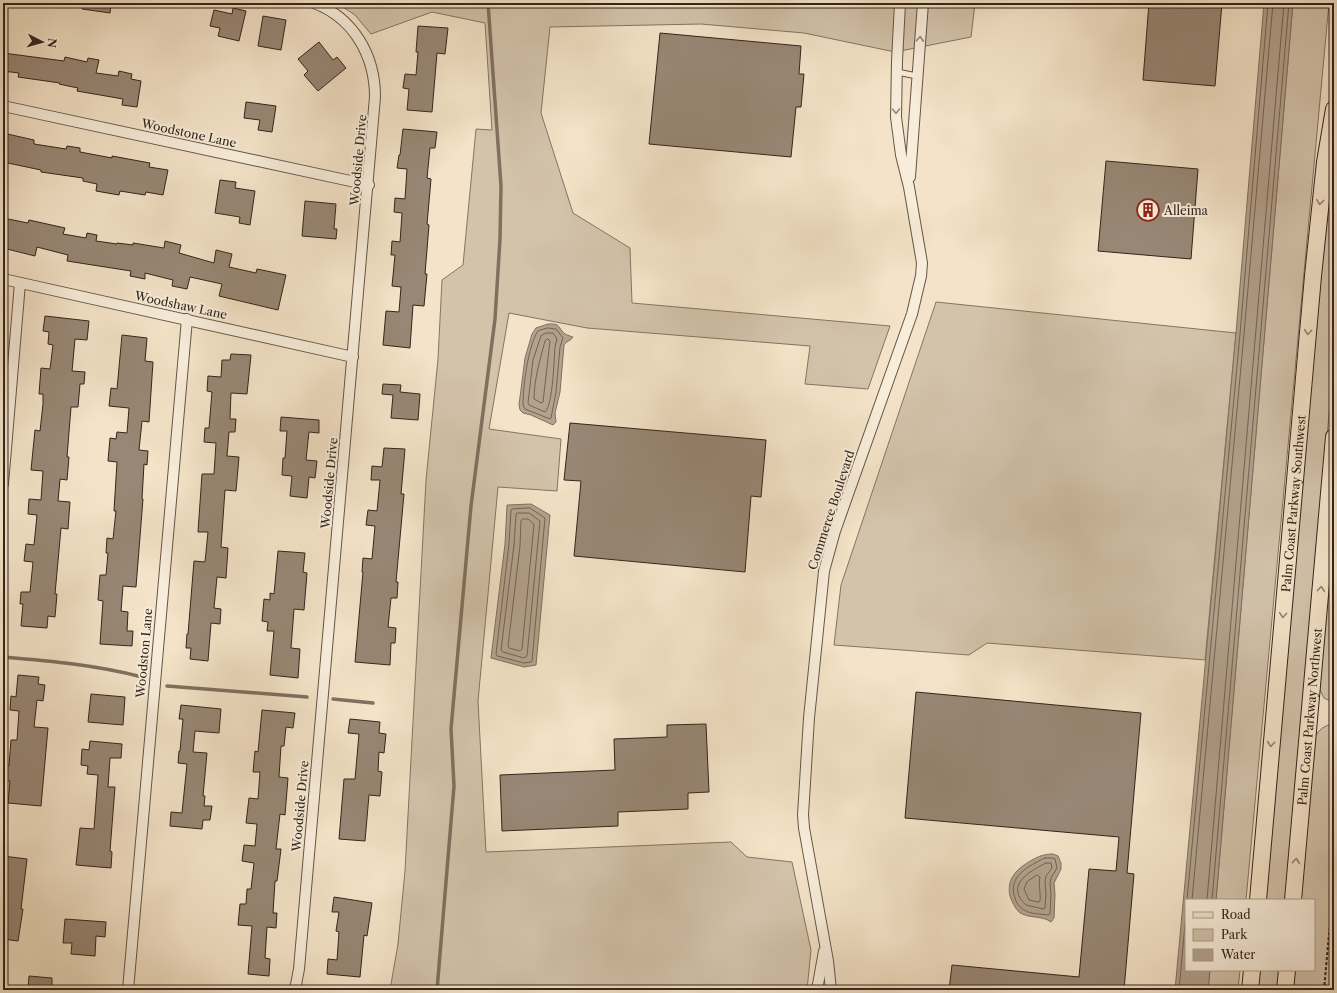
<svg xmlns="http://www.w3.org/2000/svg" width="1337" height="993" font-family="'Libre Caslon Text',serif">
  <rect width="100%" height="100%" fill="#f4e3c8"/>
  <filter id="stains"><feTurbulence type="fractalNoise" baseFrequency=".005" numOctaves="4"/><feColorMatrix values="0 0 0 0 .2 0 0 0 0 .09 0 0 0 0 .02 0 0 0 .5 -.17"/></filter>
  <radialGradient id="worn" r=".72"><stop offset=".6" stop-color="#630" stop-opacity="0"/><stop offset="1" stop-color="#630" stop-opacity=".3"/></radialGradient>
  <!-- green -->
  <g fill="#d3c3ab" stroke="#847463">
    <path d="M337 3H975L971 37 895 52 804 33 701 24 550 27 541 113 573 213 630 248 632 303 890 326 868 389 805 384 810 346 587 328 509 313 489 429 561 439 557 491 498 487 478 701 486 852 731 842 747 857 792 862 811 950 807 990H390L398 944 405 871 426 480 438 359 442 280 463 265 476 129 492 130 485 23 432 12 371 34 355 15Z"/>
    <path d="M1293 3H1329L1246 900H1216Z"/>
    <path d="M1334 150V358L1286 900H1264L1313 341Z"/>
    <path d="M936 302 1236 333 1205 660 987 643 969 655 834 645 841 585Z"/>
    <path d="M1334 511V703L1324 698 1318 686Z"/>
    <path d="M1334 724V950L1330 990H1292L1294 970H1314V900H1300L1314 739C1318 730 1324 725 1334 724Z"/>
    <path d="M1210 970H1240L1238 990H1208Z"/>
    <path d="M1258 970H1280L1278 990H1257Z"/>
  </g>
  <!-- water -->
  <g fill="#b3a28d" stroke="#80705f">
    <path d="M1264 3H1293L1216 900H1186V970H1210L1208 990H1175L1236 333Z"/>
    <path d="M548 324C563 323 557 330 567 335 569 336 571 336 573 337 571 341 566 341 564 345L560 392 555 413 556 422 553 425 531 415 523 413 520 410 519 405 525 358 532 334 536 328Z"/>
    <path d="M531 504 550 515 536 665 524 667 491 658 505 544 507 505Z"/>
    <path d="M1053 854 1058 856 1061 863V869L1054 883 1055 894 1054 918 1051 922C1042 915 1028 919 1019 912 1015 908 1012 902 1010 896 1006 878 1018 868 1032 860 1039 856 1045 854 1053 854Z"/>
  </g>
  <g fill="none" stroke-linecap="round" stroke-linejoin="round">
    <!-- shore -->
    <g stroke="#746354" stroke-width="1">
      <path d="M548 328 556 329 563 338 560 347 556 392 551 418 550 419 525 409 523 405C523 387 528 345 538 331Z"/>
      <path d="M546 333H553L557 339 555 347C554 359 553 405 545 412L529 405 528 403 533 360 541 336Z"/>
      <path d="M548 339 550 341 543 402 541 403 534 399C534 380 540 360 545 341Z"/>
      <path d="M530 508 545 518 532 661 531 662 524 663 497 656 496 654 509 544 511 510 513 509Z"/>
      <path d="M517 513H529L540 521 527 656 524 658 503 652 501 650 514 545 516 515Z"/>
      <path d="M523 519H528L534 524 522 649 520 651 509 648 508 646 520 546 521 521Z"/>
      <path d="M1045 858H1052L1055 859 1057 868 1051 878 1050 883 1051 894 1050 914 1048 915C1041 914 1030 914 1024 910 1019 907 1016 902 1015 898 1007 876 1029 866 1045 858Z"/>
      <path d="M1046 863H1051L1052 868 1046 876 1045 882 1046 894 1045 908 1043 909 1026 905C1004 885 1030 871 1046 863Z"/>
      <path d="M1037 875 1040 877C1038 885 1041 892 1040 901L1038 902 1029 900 1024 889 1027 882Z"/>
      <path d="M1187 900 1240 334 1268 3"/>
      <path d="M1192 900 1244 334 1273 3"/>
      <path d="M1207 900 1284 3"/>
      <path d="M1212 900 1289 3"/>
      <path d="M1179 990 1186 913"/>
    </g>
    <!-- stream -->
    <g stroke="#80705f" stroke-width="3.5">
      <path d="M3 657C50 661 97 665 142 677"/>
      <path d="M167 686 307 697"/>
      <path d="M333 699 373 703"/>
      <path d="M437 990 454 786 451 729 471 506 495 319 500 239 501 186 488 3"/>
    </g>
  </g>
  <!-- building -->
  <g fill="#988775" stroke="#34241b">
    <path d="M82 3H111L110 13 82 9Z"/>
    <path d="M1149 3H1222L1215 86 1143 80Z"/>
    <path d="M233 8 246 11 239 41 218 36 220 28 210 26 214 10 232 14Z"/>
    <path d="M263 16 286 20 281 50 258 46Z"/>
    <path d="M418 26 448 28 445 54 437 53 432 112 407 110 409 89 403 88 405 74 416 75 418 52H416Z"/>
    <path d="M660 33 801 46 799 74H804L801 107H796L791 157 649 144Z"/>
    <path d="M319 42 333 60 337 57 346 68 318 91 304 75 308 71 298 59Z"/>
    <path d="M3 53 64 61 65 57 87 62 88 58 99 60 96 73 118 76 119 71 132 74 131 79 141 81 137 107 122 105 123 99 77 91 78 88 59 84 60 83 18 77 19 73 3 71Z"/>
    <path d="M246 102 276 106 272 132 258 130 260 120 244 118Z"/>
    <path d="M403 129 437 132 435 148H430L427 178 431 179 427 224 429 225 425 274H427L424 306 413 305 410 348 383 345 386 311 399 312 401 287 392 286 395 255H391L392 241 400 242 402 213 394 212 395 198 405 199 407 169 397 168 399 155H400Z"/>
    <path d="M3 133 34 140V144L66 149 67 146 80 148V152L112 158V156L150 163 149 167 168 170 163 195 146 192 145 195 120 191 119 195 96 191 97 184 83 181V178L41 172V170L3 162Z"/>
    <path d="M1106 161 1198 169 1191 259 1098 251Z"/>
    <path d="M220 180 236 182 235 188 255 191 250 225 239 223 240 217 215 213Z"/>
    <path d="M305 201 336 204 334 229H337L336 239 302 236Z"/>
    <path d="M3 218 28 223 29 220 65 228 63 234 86 238 87 233 97 235 96 241 117 244V243L133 245V243L164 248 165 241 181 245 179 253 214 263 216 250 232 254 229 267 256 273 257 269 286 275 278 310 219 296 222 284 190 277 187 289 172 286 173 280 145 273V279L130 276 131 271 67 261 68 255 37 247 35 256 3 248Z"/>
    <path d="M45 316 89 321 87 340 75 339 72 371 85 372 84 384H80L78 407H71L67 457H69L67 480 60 479 58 501 70 502 68 529 61 528 55 594H57L55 617 48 616 47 628 21 626 23 604H20L21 592H30L33 562 24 561 26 544 34 545 37 515 28 514 29 499 41 500 43 471 31 470 35 430 40 431 43 404V394H39L41 368 50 369 53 345 48 344 49 332 43 331Z"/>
    <path d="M122 335 147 338 145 361 153 362 149 422 142 421 139 450 148 451 147 465 144 464 142 499H143L136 587 123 586 121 611 128 612 127 631H133L132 646 100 644 103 601 98 600 100 575H106L108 553H106L107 538 113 539 116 511H114L117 462 108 461 110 438 116 439 117 432 127 433 129 408 109 406 111 388 117 389Z"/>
    <path d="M231 354 251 355 247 394 231 393 230 419H236L235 432H229L227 456 239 457 236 491 225 490 221 547 228 548 226 578 217 577 214 608 221 609 220 624 211 623 208 661 190 659 191 648H186L187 634H188L194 561 205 562 208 532H198L202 474H214L216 443 204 442 205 428H209L212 392 207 391 208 376 221 377 222 360H230Z"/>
    <path d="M383 384 401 385 400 392 420 394 418 420 391 418 393 395 382 394Z"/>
    <path d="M281 417 319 420V433L309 432 306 460 317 461 315 478 309 477 307 498 290 496 292 476 282 475 283 458H285L287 431H280Z"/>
    <path d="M570 423 766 440 761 497 751 496 745 572 574 556 581 481 564 480Z"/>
    <path d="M384 448 405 449 401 494H404L396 582H398L397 598H391L388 627 396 628 395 643H391L390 665 355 662 363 572H362L363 558 372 559 375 526 366 525 368 510 377 511 380 480H371L372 466 382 467Z"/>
    <path d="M278 551 305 553 303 572 307 573 304 610 294 609 291 648 300 649 298 678 270 675 274 631H267L268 622 262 621 264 599 270 600V593L274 594Z"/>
    <path d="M18 675 39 677 38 684 45 685 43 701 37 700 34 727 48 728 41 806 8 803 10 781H4L6 766H9L11 740H17L19 711 10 710 11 696 16 697Z"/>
    <path d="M916 692 1141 713 1127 873 1134 874 1124 990H949L952 965 1079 977 1089 869 1116 871 1119 837 905 818Z"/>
    <path d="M91 694 125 697 123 725 88 722Z"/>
    <path d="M181 705 221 709 219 733 195 731 193 752 207 753 203 796H205L204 806H212L210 820H203L202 829 170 826 171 812 182 813 187 764 178 763 179 751H180L183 719H179Z"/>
    <path d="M262 710 295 713 293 728 286 727 284 746H281L279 777 288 778 285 815 280 814 276 849H281L277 881H275L273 913H277L276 928 267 927 265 958 270 959 269 976 248 974 252 926 238 925 240 904H246L247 889H251L254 863 242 861 244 845 255 846 257 824 246 823 249 798 258 799 260 772H253L255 751 258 752Z"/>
    <path d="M350 719 380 722 379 733 386 734 384 753 379 752 378 771 382 772 380 796 369 795 365 841 339 839 344 779H355L359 734 348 733Z"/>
    <path d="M706 724 709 792 688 793V809L618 812V826L502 831 500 775 615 770 614 739 667 737V725Z"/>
    <path d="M90 741 122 744 121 758H110L108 787H115L110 851 112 852 111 868 76 865 80 828 94 829 98 775 87 774 88 766 81 765 82 749 89 750Z"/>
    <path d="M3 856 27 859 21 909H23L18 941 3 939Z"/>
    <path d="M334 897 372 903 367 936 364 935 360 977 327 974 328 959 337 960 339 932 336 931 339 912H332Z"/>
    <path d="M65 919 106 922 105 937 96 936 95 956 71 954 72 943H63Z"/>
    <path d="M29 976 52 978V990H28Z"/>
  </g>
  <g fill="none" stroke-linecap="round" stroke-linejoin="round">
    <!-- service casing -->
    <g stroke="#645446" stroke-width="7">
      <path id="service" d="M897 72 917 76"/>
    </g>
    <!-- minor casing -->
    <g stroke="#645446" stroke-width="12">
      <g id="minor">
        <path d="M3 106 369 185"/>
        <path d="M910 177 923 3"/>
        <path d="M3 279 353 357"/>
        <path d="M3 484 20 283"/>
        <path d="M128 990 187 319"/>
        <path d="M295 990 299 969 375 97C375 56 354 18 314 3"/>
        <path d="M817 990 824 951"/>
        <path d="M831 990 828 961 804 828 803 815 809 718 824 571 835 531 912 314 921 276 922 263 909 187 901 155 896 117 897 61 900 3"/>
      </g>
    </g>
    <!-- primary casing -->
    <g stroke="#34241b" stroke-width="18">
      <g id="primary">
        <path id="s1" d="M1258 900 1313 276 1325 162 1334 109"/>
        <path id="s2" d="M1293 900 1334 437"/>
        <path d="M1250 990 1252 970"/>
        <path d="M1285 990 1287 970"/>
      </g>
    </g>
    <!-- path -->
    <path stroke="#34241b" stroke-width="2" stroke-dasharray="3 2" stroke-linecap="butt" d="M1324 990 1334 879"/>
    <!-- service -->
    <use href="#service" stroke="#f8eddb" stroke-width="5"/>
    <!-- minor -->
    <use href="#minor" stroke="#f8eddb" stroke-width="10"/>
    <!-- primary -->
    <use href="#primary" stroke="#f4e3c8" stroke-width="16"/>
  </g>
  <!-- one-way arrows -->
  <defs><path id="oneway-chevron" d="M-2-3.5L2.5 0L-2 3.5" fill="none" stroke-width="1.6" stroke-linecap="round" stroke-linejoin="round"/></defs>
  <g stroke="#96887b">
    <use href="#oneway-chevron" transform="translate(920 39) rotate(-86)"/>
    <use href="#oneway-chevron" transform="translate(896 111) rotate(89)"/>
  </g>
  <g stroke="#948472">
    <use href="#oneway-chevron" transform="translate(1320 202) rotate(97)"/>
    <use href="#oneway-chevron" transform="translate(1308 332) rotate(95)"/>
    <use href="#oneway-chevron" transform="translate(1321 589) rotate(-85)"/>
    <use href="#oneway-chevron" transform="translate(1283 615) rotate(95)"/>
    <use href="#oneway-chevron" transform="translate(1271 744) rotate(95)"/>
    <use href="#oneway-chevron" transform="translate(1296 861) rotate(-85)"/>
  </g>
  <!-- icons -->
  <defs>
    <g id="building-ring" transform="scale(1.15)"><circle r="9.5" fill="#f8eddb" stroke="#8f2418" stroke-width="1.5"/><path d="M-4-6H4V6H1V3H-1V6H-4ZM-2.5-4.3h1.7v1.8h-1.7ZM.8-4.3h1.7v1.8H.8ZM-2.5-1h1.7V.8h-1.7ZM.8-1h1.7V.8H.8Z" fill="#8f2418"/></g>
  </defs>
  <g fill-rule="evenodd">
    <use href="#building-ring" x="1148" y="210"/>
  </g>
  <g text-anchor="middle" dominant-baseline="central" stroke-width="4" stroke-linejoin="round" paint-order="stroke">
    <!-- street labels -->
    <g font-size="12" fill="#34241b" stroke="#f8eddb">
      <text transform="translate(189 133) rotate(12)">Woodstone Lane</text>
      <text transform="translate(358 160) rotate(-85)">Woodside Drive</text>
      <text transform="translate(181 305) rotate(12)">Woodshaw Lane</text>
      <text transform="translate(329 483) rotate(-85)">Woodside Drive</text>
      <text stroke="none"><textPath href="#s1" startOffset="398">Palm Coast Parkway Southwest</textPath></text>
      <text transform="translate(831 510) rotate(-72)">Commerce Boulevard</text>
      <text transform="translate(144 653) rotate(-85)">Woodston Lane</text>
      <text stroke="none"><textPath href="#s2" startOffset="184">Palm Coast Parkway Northwest</textPath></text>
      <text transform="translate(300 806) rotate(-85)">Woodside Drive</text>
    </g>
    <!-- poi labels -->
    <g font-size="12" fill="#34241b" stroke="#f8eddb" text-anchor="start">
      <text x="1164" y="210">Alleima</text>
    </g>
  </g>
  <!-- margin -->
  <rect width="1337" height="993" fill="none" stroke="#f4e3c8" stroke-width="16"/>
  <rect x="4" y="4" width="1329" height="985" fill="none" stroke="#34241b" stroke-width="2"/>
  <rect x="8" y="8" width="1321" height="977" fill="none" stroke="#34241b"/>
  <!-- legend -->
  <rect x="1185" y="899" width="130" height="72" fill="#f8eddb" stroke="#aa9d8e"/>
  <rect x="1193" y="912" width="20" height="6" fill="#f4e3c8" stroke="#aa9d8e"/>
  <text x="1221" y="919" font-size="12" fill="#34241b">Road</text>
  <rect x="1193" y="929" width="20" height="12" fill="#d3c3ab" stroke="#aa9d8e"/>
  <text x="1221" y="939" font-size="12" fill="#34241b">Park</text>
  <rect x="1193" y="949" width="20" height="12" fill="#b3a28d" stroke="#aa9d8e"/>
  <text x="1221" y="959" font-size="12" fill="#34241b">Water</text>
  <!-- north arrow -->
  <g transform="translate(42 42) rotate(96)" stroke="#f8eddb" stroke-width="3" paint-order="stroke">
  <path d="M0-3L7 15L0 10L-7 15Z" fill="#34241b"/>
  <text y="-6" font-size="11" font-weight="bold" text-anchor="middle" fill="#34241b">N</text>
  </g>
  <rect width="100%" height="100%" filter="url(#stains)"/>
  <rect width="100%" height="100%" fill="url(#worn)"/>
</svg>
